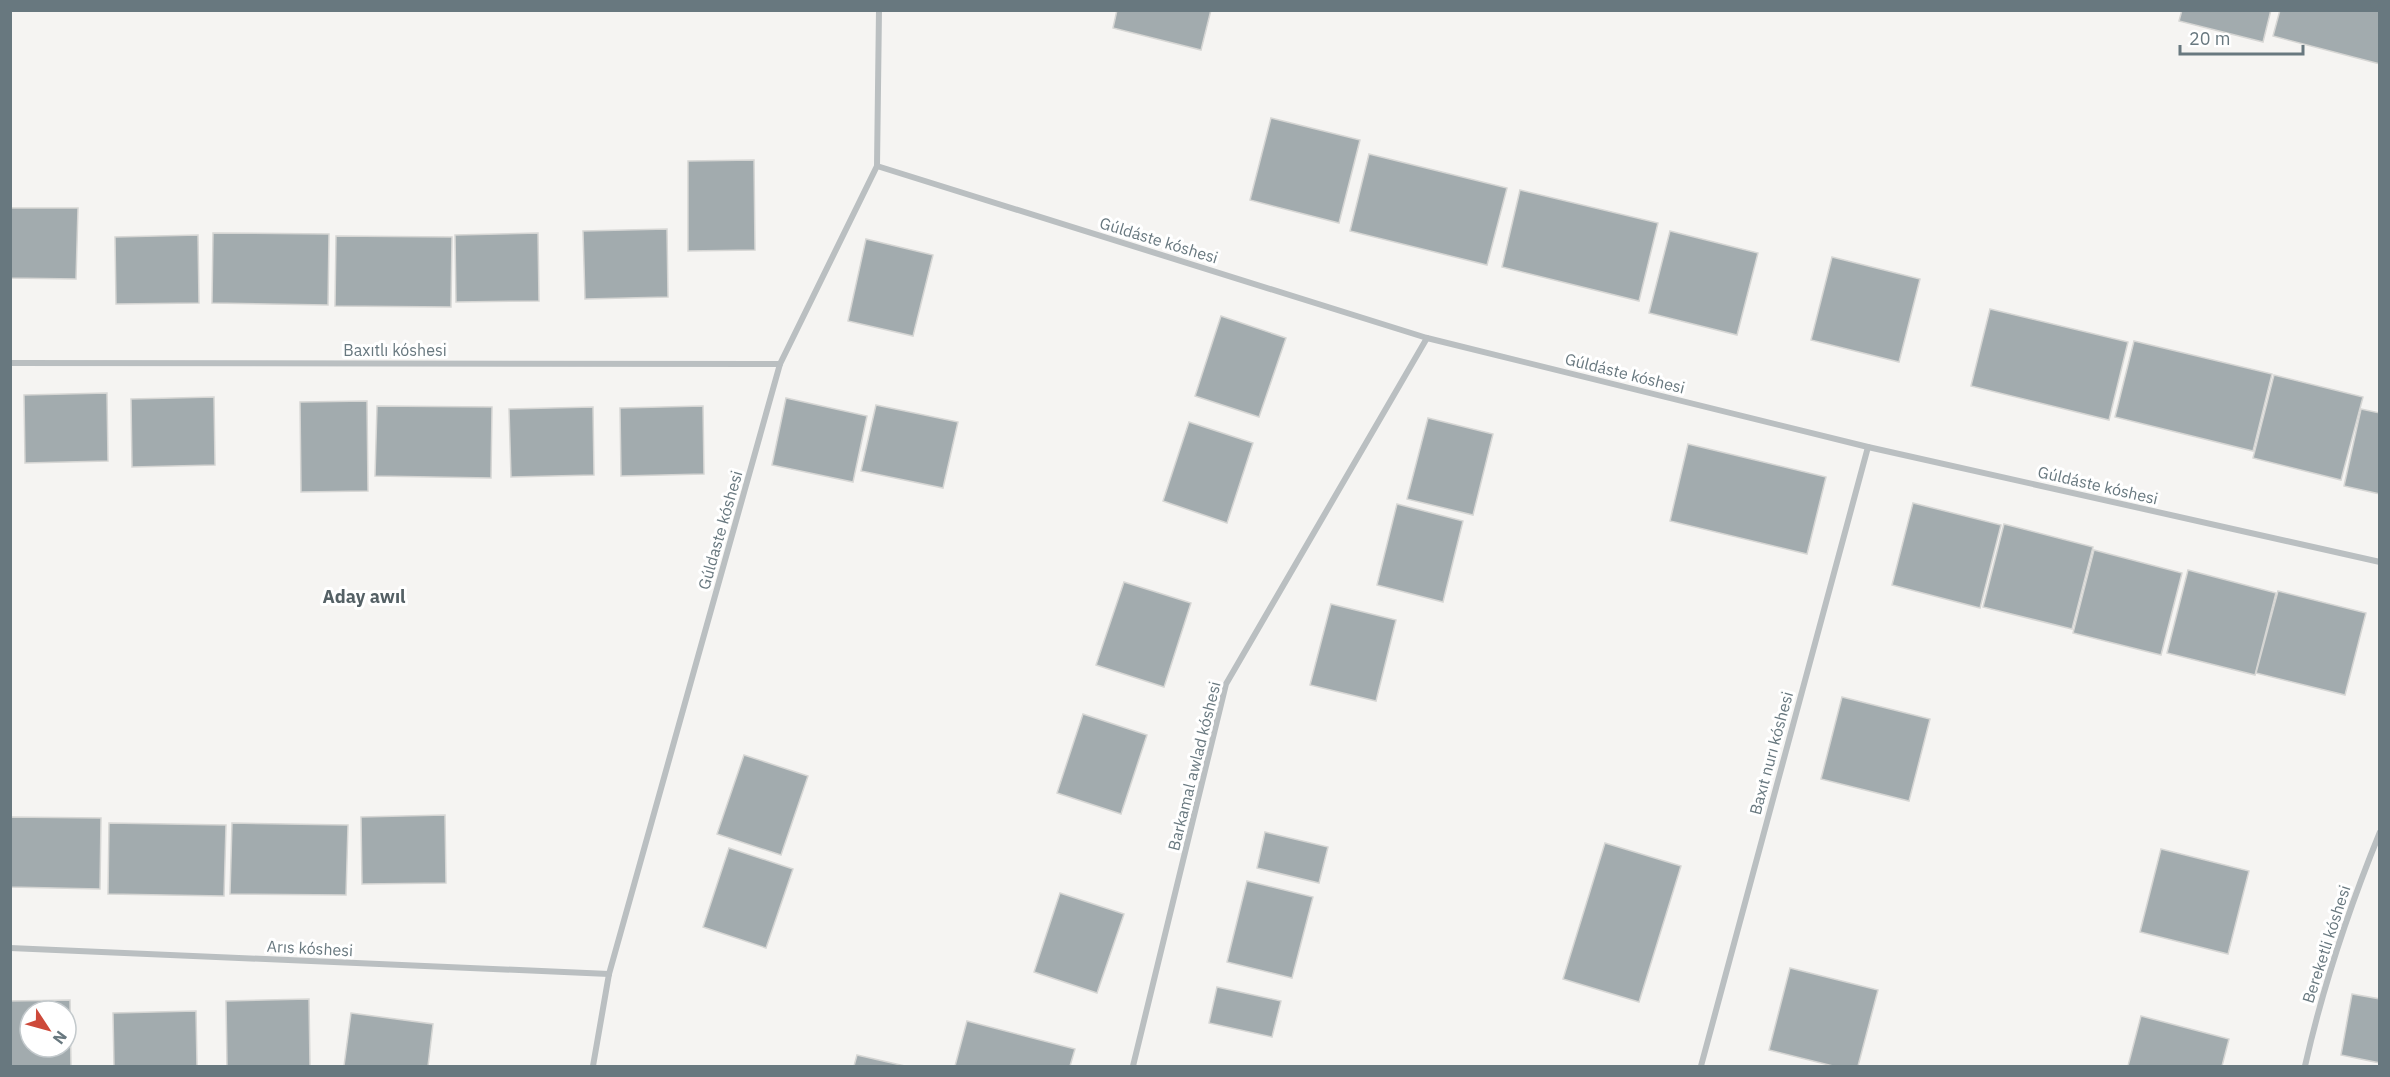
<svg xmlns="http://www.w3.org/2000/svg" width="2390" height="1077" font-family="'IBM Plex Sans',sans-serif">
  <rect width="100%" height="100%" fill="#f5f4f2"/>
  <!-- building -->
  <g fill="#a2abae" stroke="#d6d6d4" stroke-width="1.5" fill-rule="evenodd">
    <path d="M1117 10H1211L1201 50 1113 28Z"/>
    <path d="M2182 10H2271L2263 42 2179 21Z"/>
    <path d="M2280 10H2380V64L2273 36Z"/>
    <path d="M1271 118 1360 140 1339 223 1250 200Z"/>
    <path d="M1369 154 1507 188 1487 265 1350 231Z"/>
    <path d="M754 160 755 250 688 251V161Z"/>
    <path d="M1520 190 1658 223 1639 301 1502 267Z"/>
    <path d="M10 208H78L76 279 10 278Z"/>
    <path d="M667 229 668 297 585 299 583 231Z"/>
    <path d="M1670 231 1758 253 1737 335 1649 313Z"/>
    <path d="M213 233 329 234 328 305 212 303Z"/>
    <path d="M538 233 539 301 456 302 455 235Z"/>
    <path d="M198 235 199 303 116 304 115 237Z"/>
    <path d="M336 236 452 237 451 307 335 306Z"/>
    <path d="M866 239 933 255 913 336 848 321Z"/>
    <path d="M1832 257 1920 279 1899 362 1811 340Z"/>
    <path d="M1990 309 2128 342 2109 420 1971 386Z"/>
    <path d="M1221 316 1286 338 1259 417 1195 396Z"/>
    <path d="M2134 341 2272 374 2253 451 2115 417Z"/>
    <path d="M2274 375 2363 397 2341 480 2253 458Z"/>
    <path d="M107 393 108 461 25 463 24 395Z"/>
    <path d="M214 397 215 465 132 467 131 399Z"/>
    <path d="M786 398 867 416 853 482 772 465Z"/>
    <path d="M367 401 368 491 301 492 300 402Z"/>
    <path d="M876 405 958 422 943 488 861 471Z"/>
    <path d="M377 406 492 407 491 478 375 476Z"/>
    <path d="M703 406 704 474 621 476 620 408Z"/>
    <path d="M593 407 594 475 511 477 509 409Z"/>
    <path d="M2361 409 2380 413V494L2344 486Z"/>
    <path d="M1428 418 1493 434 1473 515 1407 499Z"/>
    <path d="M1189 422 1253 443 1227 523 1163 501Z"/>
    <path d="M1688 444 1826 477 1807 554 1670 521Z"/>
    <path d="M1913 503 2001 525 1980 608 1892 585Z"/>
    <path d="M1397 504 1463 521 1443 602 1377 585Z"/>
    <path d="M2004 524 2093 547 2072 629 1983 607Z"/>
    <path d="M2094 550 2182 573 2161 655 2073 633Z"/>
    <path d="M2188 570 2276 593 2255 675 2167 653Z"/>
    <path d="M1124 582 1191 603 1164 687 1096 665Z"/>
    <path d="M2278 591 2366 613 2345 695 2256 673Z"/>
    <path d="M1331 604 1396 620 1376 701 1310 685Z"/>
    <path d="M1842 697 1930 719 1909 801 1821 779Z"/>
    <path d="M1083 714 1147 735 1121 814 1057 793Z"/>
    <path d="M744 755 808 776 781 855 717 834Z"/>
    <path d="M445 815 446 883 362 884 361 817Z"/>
    <path d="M10 817 101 818 100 889 10 887Z"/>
    <path d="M109 823 226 825 224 896 108 894Z"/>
    <path d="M232 823 348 825 346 895 230 894Z"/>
    <path d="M1265 832 1328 847 1319 883 1257 868Z"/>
    <path d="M1605 843 1681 866 1639 1002 1563 979Z"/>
    <path d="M729 848 793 869 766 948 703 927Z"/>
    <path d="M2161 849 2249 871 2228 954 2140 932Z"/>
    <path d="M1247 881 1313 897 1292 978 1227 962Z"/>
    <path d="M1060 893 1124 914 1097 993 1034 972Z"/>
    <path d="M1790 968 1878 990 1858 1066H1833L1769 1050Z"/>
    <path d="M1217 987 1281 1001 1272 1037 1209 1023Z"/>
    <path d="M2352 994 2380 999V1063L2341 1055Z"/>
    <path d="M309 999 310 1066H227L226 1001Z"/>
    <path d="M70 1000 71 1066H10V1001ZM30 1011H66V1047H30Z"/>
    <path d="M196 1011 197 1066H114L113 1013Z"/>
    <path d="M351 1013 433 1024 428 1066H344Z"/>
    <path d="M2141 1016 2229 1039 2222 1066H2128Z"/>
    <path d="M967 1021 1075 1049 1070 1066H955Z"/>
    <path d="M857 1055 905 1066H854Z"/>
  </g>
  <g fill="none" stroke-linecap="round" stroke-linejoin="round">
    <!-- street -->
    <g stroke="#babfc1" stroke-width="6">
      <path d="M877 166 1427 338 1868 447 2380 562"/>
      <path d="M10 363 780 364"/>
      <path d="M10 948 609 974"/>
      <path d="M593 1066 609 974 780 364 877 166 879 10"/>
      <path d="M1133 1066 1226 684 1427 338"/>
      <path d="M1701 1066 1868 447"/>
      <path d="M2305 1066C2323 986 2349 908 2380 832"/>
    </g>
  </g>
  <g text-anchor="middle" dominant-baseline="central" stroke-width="6" stroke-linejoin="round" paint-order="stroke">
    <!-- street labels -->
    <g font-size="16" fill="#68787f" stroke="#fff">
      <text transform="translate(1159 240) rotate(17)">Gúldáste kóshesi</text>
      <text x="395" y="350">Baxıtlı kóshesi</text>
      <text transform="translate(1625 373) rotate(14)">Gúldáste kóshesi</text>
      <text transform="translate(2098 485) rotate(13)">Gúldáste kóshesi</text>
      <text transform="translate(720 530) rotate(-74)">Gúldaste kóshesi</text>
      <text transform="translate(1771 753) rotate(-75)">Baxıt nurı kóshesi</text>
      <text transform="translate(1194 766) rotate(-76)">Barkamal awlad kóshesi</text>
      <text transform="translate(2326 944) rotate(-72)">Bereketli kóshesi</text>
      <text transform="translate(310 948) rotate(3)">Arıs kóshesi</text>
    </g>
    <!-- neighbourhood labels -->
    <g font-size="18" font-weight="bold" fill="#546065" stroke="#fff">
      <text x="364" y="596">Aday awıl</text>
    </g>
  </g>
  <!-- border -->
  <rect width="2390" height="1077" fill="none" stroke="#68787f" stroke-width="24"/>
  <!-- north arrow -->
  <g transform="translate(48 1029) rotate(126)"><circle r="28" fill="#ffffff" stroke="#c3c9cc" stroke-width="1.5"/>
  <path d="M0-4.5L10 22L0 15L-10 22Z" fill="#cd493a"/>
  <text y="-9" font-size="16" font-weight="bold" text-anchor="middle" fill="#68787f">N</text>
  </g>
  <!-- scale -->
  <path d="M2180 45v9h123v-9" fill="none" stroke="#68787f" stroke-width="3"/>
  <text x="2189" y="45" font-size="18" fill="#68787f" stroke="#ffffff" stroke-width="4.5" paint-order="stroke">20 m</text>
</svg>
